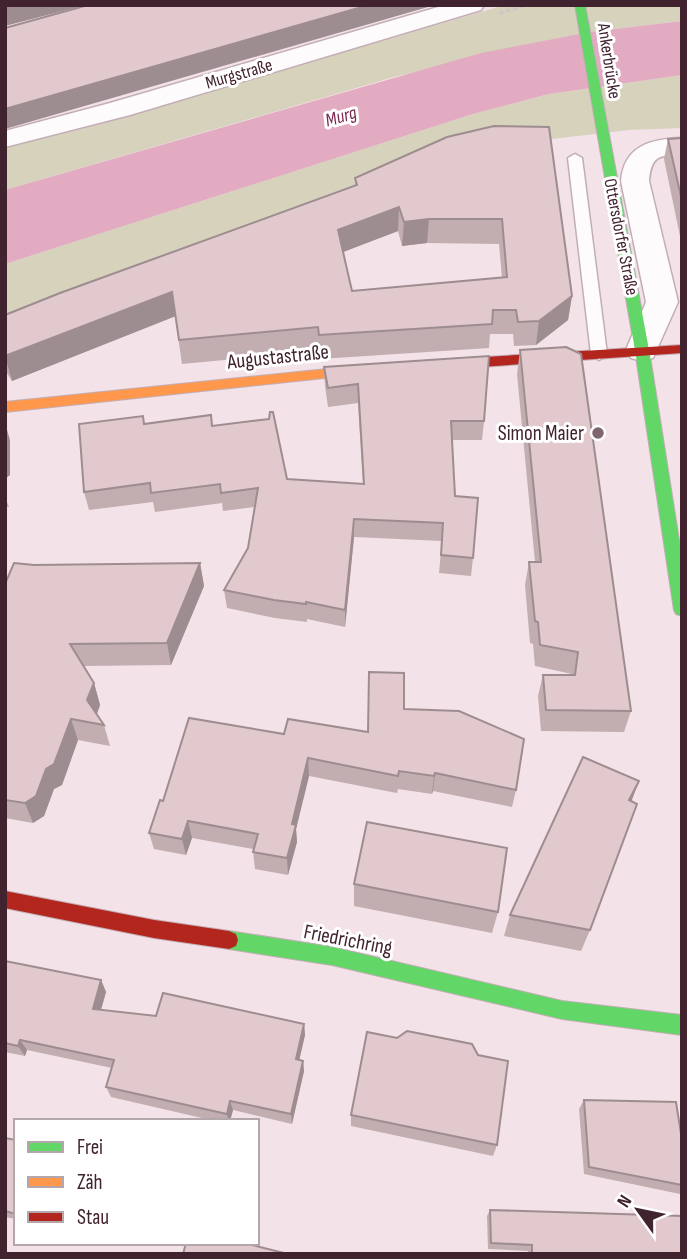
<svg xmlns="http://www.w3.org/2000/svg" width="687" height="1259" font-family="'Sofia Sans Condensed',sans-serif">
  <rect width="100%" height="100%" fill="#f3e2e8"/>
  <!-- green -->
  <g fill="#d6d2bc">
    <path d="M505 5H682V21L590 32 394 77 5 190V148L81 129Z"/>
    <path d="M682 75V128L629 130 507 144 5 325V264L473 114 549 94Z"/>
  </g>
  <!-- water -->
  <path fill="#e2abc1" d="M682 21V75L549 94 473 114 5 264V190L481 53 590 32Z"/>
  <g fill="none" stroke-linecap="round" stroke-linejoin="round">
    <!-- lane casing -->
    <g stroke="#c3aeb6" stroke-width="3">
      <path id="lane" d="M575 154 582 158 607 354 599 360 591 354 568 158Z"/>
    </g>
    <!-- street casing -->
    <g stroke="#c3aeb6" stroke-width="3">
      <g id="street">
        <path d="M445 5H484L481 10 130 115 5 147V131L110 103Z"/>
        <path d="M682 138V154C659 155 651 156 649 181L678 302 653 358 642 361 631 358 626 350 646 302 621 181C624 146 650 139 682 138Z"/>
      </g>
    </g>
    <!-- fast casing -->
    <g stroke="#c3aeb6" stroke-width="2">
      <g id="fast">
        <path d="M575 5H585L649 350 682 559V616L676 614 674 610 635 350Z"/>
        <path d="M229 931 332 947 562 1001 682 1015V1035L562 1019 332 965 229 949 222 946 220 940 222 934Z"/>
      </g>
    </g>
    <!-- slow casing -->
    <g stroke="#c3aeb6" stroke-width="2">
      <path id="slow" d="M376 364 383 369 381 372 5 412V402Z"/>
    </g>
    <!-- jam casing -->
    <g stroke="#c3aeb6" stroke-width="2">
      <g id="jam">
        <path d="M682 345V353L436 370 429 365 436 360Z"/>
        <path d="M5 891 154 920 229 931 236 934 238 940 236 946 229 949 154 938 5 908Z"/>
      </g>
    </g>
    <!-- path -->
    <path stroke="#cec4c9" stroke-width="3.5" stroke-dasharray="3.5 3.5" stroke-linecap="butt" d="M500 13 526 5"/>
    <!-- lane -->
    <use href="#lane" fill="#fdfbfc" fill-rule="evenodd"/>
    <!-- street -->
    <use href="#street" fill="#fdfbfc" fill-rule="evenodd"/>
    <!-- fast -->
    <use href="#fast" fill="#63d668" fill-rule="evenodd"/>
    <!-- slow -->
    <use href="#slow" fill="#ff974d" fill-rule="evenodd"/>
    <!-- jam -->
    <use href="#jam" fill="#b3261e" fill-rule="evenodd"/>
  </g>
  <!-- wall -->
  <g fill="#c2adb0" fill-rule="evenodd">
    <path d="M447 137 572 296 568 320 536 345 514 346 513 334H490L489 348 320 359 319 351 182 364 175 316 12 381 5 370V315L355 186V178ZM398 231 402 246 427 243 499 244 502 278 352 291 343 252Z"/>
    <path d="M682 138V246L664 159 668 139Z"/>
    <path d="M520 350 631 711 624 732 541 731 538 696 543 675H572V674L535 666 533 644 530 643 525 585 529 562H535L517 374Z"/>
    <path d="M324 367 484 421 482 440H452L455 496 473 558 471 576 439 573 442 541 354 537 345 627 307 619V622L275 618 227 608 224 590 248 548 254 507 223 511 222 503 155 512 153 502 89 510 84 492 144 424 212 426 287 479 363 484 358 403 328 407 325 386Z"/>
    <path d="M5 497 9 507H5Z"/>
    <path d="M200 563 204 586 171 665 83 666 94 683 100 705 97 714 104 725 110 746 78 740 62 785 54 789 44 816 33 823 5 818V584L34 565Z"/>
    <path d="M404 709 516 790 512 807 433 791 432 794 398 789 397 793 309 776 296 829 297 842 288 875 255 869 253 852V849L192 838 186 855 154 849 149 833 163 801 284 734 368 732Z"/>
    <path d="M639 781 631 801 590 930 581 951 504 936 510 915Z"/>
    <path d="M354 884 498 912 492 933 354 906Z"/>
    <path d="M5 961 101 980 106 992 101 1010 156 1016 304 1024 305 1035 299 1060 303 1061 304 1071 292 1124 233 1110 230 1121H215L111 1097 106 1087 112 1068 27 1050 25 1056 5 1052Z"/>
    <path d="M584 1100 682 1185V1192L680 1194 584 1174 579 1109Z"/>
    <path d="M351 1115 497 1145 493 1156 351 1126Z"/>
    <path d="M5 1138 16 1140V1219L5 1217Z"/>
    <path d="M490 1210 682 1254H528V1251L488 1249 487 1216Z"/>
  </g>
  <!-- shaded-wall -->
  <g fill="#9e8d90">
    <path d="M12 5H86L5 26V7Z"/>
    <path d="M369 5H435L5 129V109Z"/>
    <path d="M399 207 398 231 338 254V230Z"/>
    <path d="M429 219 427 243 402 246 404 222Z"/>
    <path d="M172 292 176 316 12 381 5 356Z"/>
    <path d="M572 296 568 320 536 345 539 321Z"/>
    <path d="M5 423 10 440V475L5 479Z"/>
    <path d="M354 519V537L345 627V610Z"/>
    <path d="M200 563 204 586 171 665 167 643Z"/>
    <path d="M94 683 100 705 94 722 87 700Z"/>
    <path d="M71 719 78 740 62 785 54 789 44 816 33 823 25 803 46 769Z"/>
    <path d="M308 758 309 776 296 829 297 842 288 875 287 858 292 824Z"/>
    <path d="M435 773 433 791 432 794 434 776Z"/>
    <path d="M639 781 630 805 629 800Z"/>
    <path d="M188 821 192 838 186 855 182 839Z"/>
    <path d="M101 980 106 992 98 1020 93 1009Z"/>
    <path d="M304 1024 305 1035 297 1070 296 1059Z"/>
    <path d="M20 1040 27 1050 25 1056 18 1046Z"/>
    <path d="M303 1061 304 1071 292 1124 291 1114Z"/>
    <path d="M230 1101 233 1110 230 1121H228L227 1114Z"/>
  </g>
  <!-- building -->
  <g fill="#e1c9cd" stroke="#9e8d90" stroke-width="2" fill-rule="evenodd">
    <path d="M88 5H369L5 109V28Z"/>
    <path d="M494 126 549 127 572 296 539 321 518 322 516 310H493L492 324 319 335 318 327 179 340 172 292 5 356V315L60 293 357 185 355 178 447 137ZM399 207 404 222 429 219H502L507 277 352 291 338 230Z"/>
    <path d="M682 138V201L668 139Z"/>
    <path d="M566 347 581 354 631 711 546 710 543 675H575L578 652 540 645 538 622 535 621 529 562H541L520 350Z"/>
    <path d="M489 356 484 421H451L455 496 478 498 473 558 441 555 443 523 354 519 345 610 306 602V604L274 600 224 590 248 548 258 488 221 493 220 484 151 493 150 483 84 492 79 424 143 416 144 424 211 415 212 426 269 419 270 412H273L287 479 364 484 358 384 328 388 324 367Z"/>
    <path d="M14 563 34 565 200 563 167 643 70 644 94 683 87 700 104 725 71 719 54 764 46 769 36 796 25 803 5 800V584Z"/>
    <path d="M369 672 404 673V709L459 711 524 739 516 790 435 773 434 776 399 771 398 776 308 758 292 824 296 825 287 858 253 852 258 834 188 821 182 839 149 833 160 800 163 801 189 718 284 734 288 719 368 732Z"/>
    <path d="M583 757 639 781 629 800 637 804 590 930 510 915Z"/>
    <path d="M367 822 507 848 498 912 354 884Z"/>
    <path d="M5 961 101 980 93 1009 156 1016 163 993 304 1024 296 1059 303 1061 291 1114 230 1101 227 1114 106 1087 114 1060 20 1040 18 1046 5 1043Z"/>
    <path d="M407 1031 472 1044 478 1055 508 1061 497 1145 351 1115 367 1032 397 1038Z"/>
    <path d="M584 1100 676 1102 682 1140V1185L589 1167Z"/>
    <path d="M5 1138 16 1140V1214L5 1211Z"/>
    <path d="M490 1210 682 1216V1254H532V1245L491 1243Z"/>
    <path d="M186 1243H244L288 1254H183Z"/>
  </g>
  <!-- markers -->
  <circle fill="#7f6570" stroke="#fff" stroke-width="2.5" cx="598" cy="433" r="7"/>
  <g text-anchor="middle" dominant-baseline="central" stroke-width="6" stroke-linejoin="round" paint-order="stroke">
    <!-- far-street labels -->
    <g font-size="18" fill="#41222f" stroke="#fff">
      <text transform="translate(609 61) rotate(81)">Ankerbrücke</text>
      <text transform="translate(239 74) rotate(-16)">Murgstraße</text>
      <text transform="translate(621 237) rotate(79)">Ottersdorfer Straße</text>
    </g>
    <!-- far-water labels -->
    <g font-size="19" font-style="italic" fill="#7c2950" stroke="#fff">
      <text transform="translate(341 117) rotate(-16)">Murg</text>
    </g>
    <!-- street labels -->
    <g font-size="21" fill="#41222f" stroke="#fff">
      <text transform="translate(278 357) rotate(-6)">Augustastraße</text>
      <text transform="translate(348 940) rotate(11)">Friedrichring</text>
    </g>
    <!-- poi labels -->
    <g font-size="21" fill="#41222f" stroke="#fff" text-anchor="end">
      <text x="584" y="433">Simon Maier</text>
    </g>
  </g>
  <!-- border -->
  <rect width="687" height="1259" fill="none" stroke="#41222f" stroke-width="14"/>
  <!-- legend -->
  <rect x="14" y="1119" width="245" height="126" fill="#ffffff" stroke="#b3a7ac" stroke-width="2"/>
  <rect x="28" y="1142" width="35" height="10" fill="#63d668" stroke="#b3a7ac" stroke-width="2"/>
  <text x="77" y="1154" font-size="21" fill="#41222f">Frei</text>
  <rect x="28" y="1177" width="35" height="10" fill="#ff974d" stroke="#b3a7ac" stroke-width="2"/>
  <text x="77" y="1189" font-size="21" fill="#41222f">Zäh</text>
  <rect x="28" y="1212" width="35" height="10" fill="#b3261e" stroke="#b3a7ac" stroke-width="2"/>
  <text x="77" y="1224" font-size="21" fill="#41222f">Stau</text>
  <!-- north arrow -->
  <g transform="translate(638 1210) rotate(303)" stroke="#ffffff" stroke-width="5" paint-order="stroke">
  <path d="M0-5L12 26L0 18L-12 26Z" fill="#41222f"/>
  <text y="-10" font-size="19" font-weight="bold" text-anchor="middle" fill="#41222f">N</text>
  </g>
</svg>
